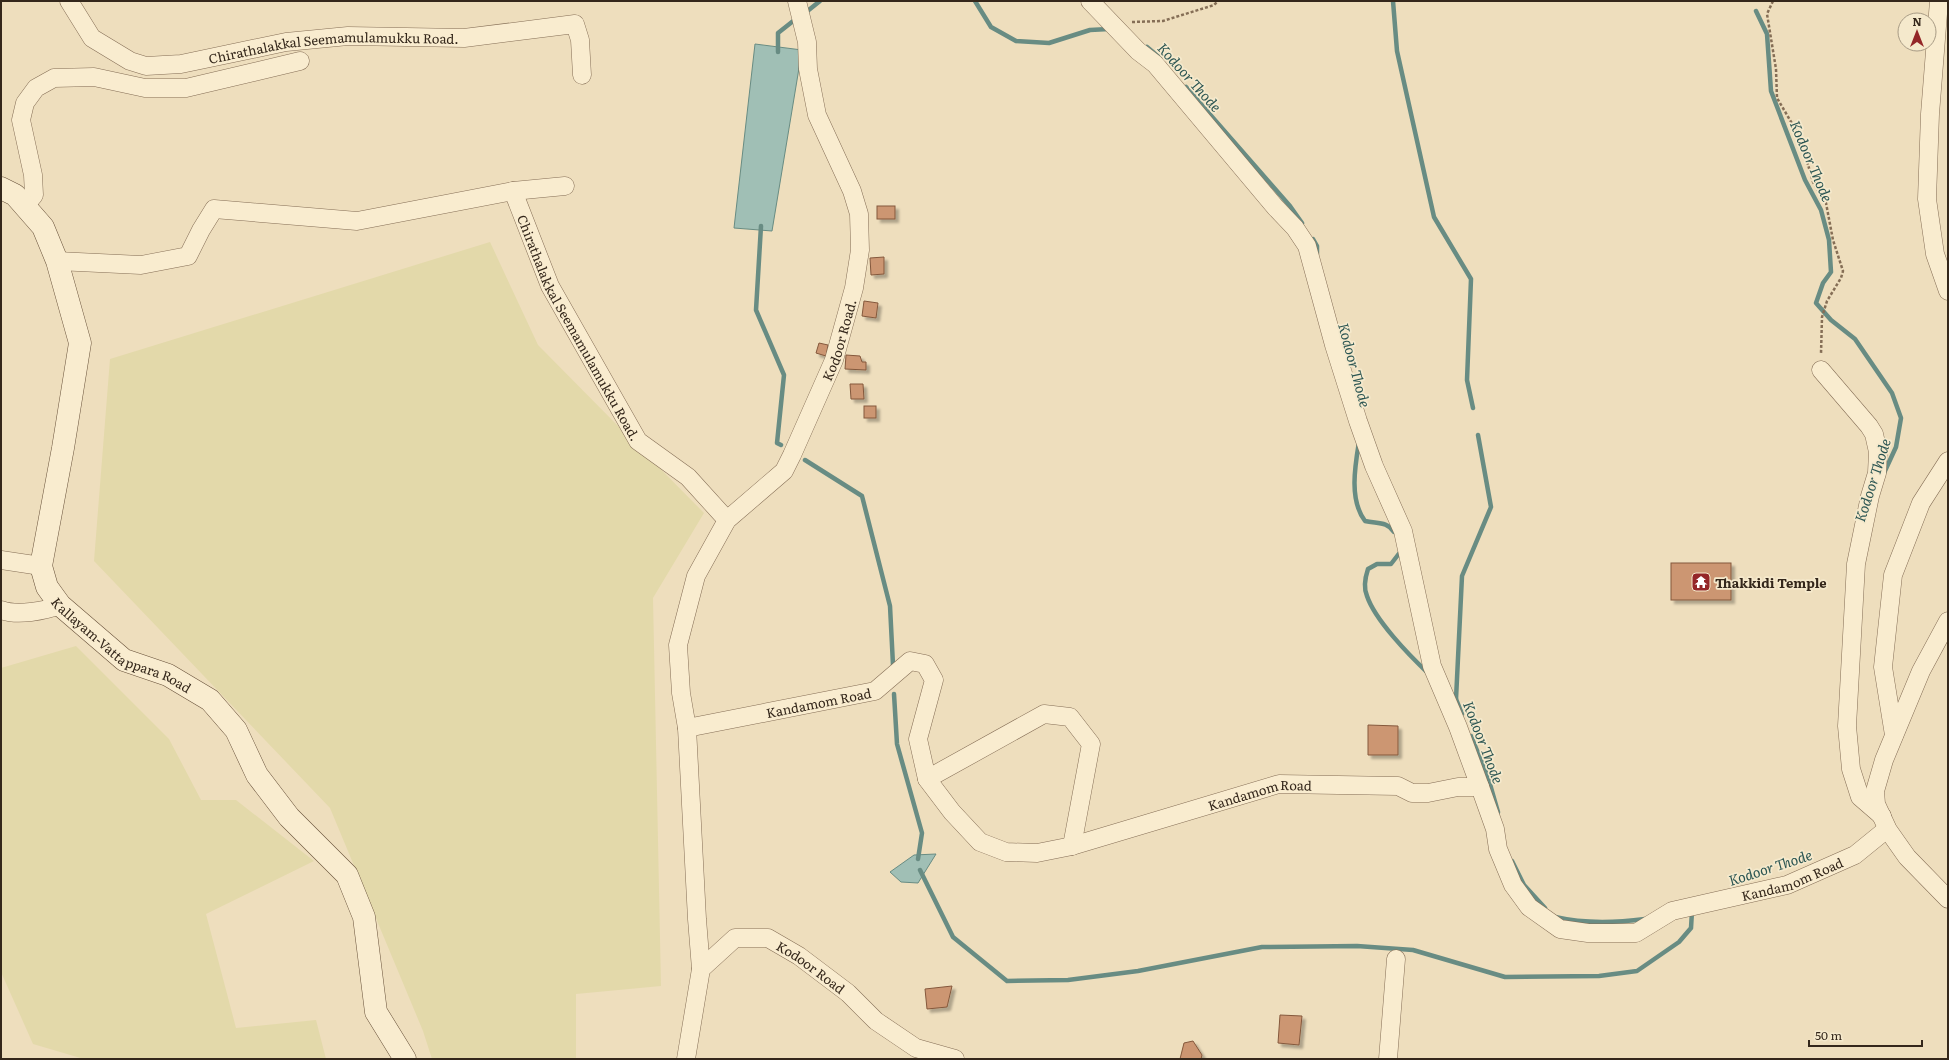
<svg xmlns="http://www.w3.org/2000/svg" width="1949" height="1060" font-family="Literata,serif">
  <defs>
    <filter id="shadow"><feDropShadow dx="3.5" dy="3.5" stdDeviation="1" flood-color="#0004"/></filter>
  </defs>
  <rect width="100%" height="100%" fill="#eedebd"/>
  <!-- farmland -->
  <g fill="#e3d9aa">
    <path d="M490 242 538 345 704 513 653 598 661 986 576 994V1059H432L423 1031 330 808 94 561 110 359Z"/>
    <path d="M76 646 169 739 201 800H236L314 861 206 914 236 1028 316 1020 326 1059H84L33 1044 1 972V668Z"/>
  </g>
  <!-- water -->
  <g fill="#a0bfb5" stroke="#688c83">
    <path d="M755 44 802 50 772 231 734 228Z"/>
    <path d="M936 854 918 883 901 882 890 872 914 855Z"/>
  </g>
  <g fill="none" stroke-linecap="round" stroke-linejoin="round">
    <!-- stream -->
    <g stroke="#688c83" stroke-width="4.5">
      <path d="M975 1 991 27 1016 41 1049 43 1090 30 1109 29"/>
      <path d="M1393 1 1397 51 1434 217 1471 279 1467 380 1473 408"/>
      <path d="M1756 11 1767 34 1771 91 1805 180 1821 210 1829 240 1831 272 1823 283 1816 303 1831 320 1855 339 1892 393 1901 418 1896 447 1884 473"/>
      <path d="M805 13 820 1"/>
      <path d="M1147 47 1160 58"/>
      <path d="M778 52V33L797 18"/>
      <path d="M1186 87 1290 206 1302 223"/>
      <path d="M761 226 756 310 784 375 777 443 781 445"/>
      <path d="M1313 239 1317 246V254"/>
      <path d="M1359 442C1355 466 1349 500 1365 521 1377 524 1387 521 1394 532"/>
      <path d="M805 460 862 496 890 606 893 665"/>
      <path d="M1401 551 1391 564H1377L1368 569C1365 578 1363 587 1367 596 1375 620 1409 655 1427 672"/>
      <path d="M894 694 897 744 922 833 918 859"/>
      <path d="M1452 695 1456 699 1462 714"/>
      <path d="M1456 699 1462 576 1491 507 1478 435"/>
      <path d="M1471 736 1488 777 1498 812"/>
      <path d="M1512 861 1524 885 1545 908"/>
      <path d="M920 870 953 937 1007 981 1068 980 1138 971 1262 947 1357 946 1413 950 1505 977 1599 976 1637 971 1679 942 1691 928 1692 911"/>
      <path d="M1555 917C1585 924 1614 923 1645 919"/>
    </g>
  </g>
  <!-- building -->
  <g fill="#cc9672" stroke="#84583c" filter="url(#shadow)">
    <rect x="877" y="206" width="18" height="13"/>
    <path d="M884 257V274L871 275 870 258Z"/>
    <path d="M864 301 878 303 876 318 862 316Z"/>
    <path d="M819 343 828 345 826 356 816 353Z"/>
    <path d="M846 355 860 356 862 362H866V370L845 369Z"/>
    <path d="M850 384H863L864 399H851Z"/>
    <rect x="864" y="406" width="12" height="12"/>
    <rect x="1671" y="563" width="60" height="37"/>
    <path d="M1368 725 1398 726V755H1368Z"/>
    <path d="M952 986 947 1007 927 1009 925 989Z"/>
    <path d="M1280 1015 1302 1016 1299 1045 1278 1043Z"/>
    <path d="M1193 1041 1202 1055 1201 1059H1180L1184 1043Z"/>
  </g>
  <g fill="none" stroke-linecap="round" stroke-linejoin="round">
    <!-- street casing -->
    <g stroke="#856e56" stroke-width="19">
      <g id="street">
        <path id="s1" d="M69 1 92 38 130 61 146 66 181 64 286 42 348 36 464 38 575 24 580 40 582 75"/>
        <path d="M1090 1 1138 51 1155 64 1275 207 1295 228 1307 246 1334 345 1358 421 1374 466 1403 531 1432 666 1458 727 1480 787"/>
        <path d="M1939 1 1930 114 1927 199 1935 254 1948 291"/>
        <path id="s2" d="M513 191 550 286 638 441 688 477 727 520"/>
        <path d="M25 206 34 195 33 175 21 120 25 103 36 88 54 78 94 77 145 88H186L300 61"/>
        <path d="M57 261 141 265 188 256 201 230 214 209 357 221 513 191 565 186"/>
        <path d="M1821 370 1869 426 1874 434 1878 452 1877 473 1870 496 1856 564 1847 726 1851 769 1860 797 1882 816"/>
        <path d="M1 560 41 566"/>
        <path d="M1 610C17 616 45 611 60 605"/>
        <path d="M1948 621 1921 671 1884 760 1875 791 1876 804 1888 830 1907 857 1948 899"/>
        <path id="s3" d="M687 728 875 691 910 661 925 664 934 680 918 739 927 779 952 812 980 842 1006 852 1037 853 1072 846 1279 784 1398 786 1412 793H1428L1458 787H1480L1495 829 1498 849 1513 885 1529 907 1560 929 1588 933H1636L1672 911 1787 885 1855 855 1887 829"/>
        <path d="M1894 735 1883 667 1893 575 1921 503 1948 461"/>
        <path d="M927 779 1044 714 1070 717 1091 744 1072 846"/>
        <path id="s4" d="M701 969 697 919 687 728 681 693 678 645 696 576 727 520 784 471 792 455 834 360 854 288 860 250 859 214 852 191 817 115 808 69 807 42 797 1"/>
        <path id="s5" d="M686 1059 701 969 735 938H768L799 956 848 993 876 1021 916 1048 955 1059"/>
        <path d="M1388 1059 1396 959"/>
      </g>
    </g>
    <!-- secondary casing -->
    <g stroke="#675039" stroke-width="23">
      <g id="secondary">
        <path id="s6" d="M1 188 15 195 43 227 57 261 80 343 63 448 41 566 47 587 60 605 124 660 168 675 210 700 236 730 257 775 289 817 347 875 364 917 376 1012 405 1059"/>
      </g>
    </g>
    <!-- path -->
    <g stroke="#856e56" stroke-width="2.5" stroke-dasharray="3 2" stroke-linecap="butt">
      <path d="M1773 1 1767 14 1776 69 1777 98 1800 137 1813 182 1826 203 1833 240 1843 271 1841 278 1827 301 1822 317 1821 354"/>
      <path d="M1132 22 1163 21 1214 5 1218 1"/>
    </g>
    <!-- street -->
    <use href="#street" stroke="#f9eccf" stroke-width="18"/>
    <!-- secondary -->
    <use href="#secondary" stroke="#f9eccf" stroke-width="22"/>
  </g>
  <!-- icons -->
  <defs>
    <g id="temple-square" transform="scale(1)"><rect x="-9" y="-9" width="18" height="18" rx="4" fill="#942628" stroke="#f5e9cc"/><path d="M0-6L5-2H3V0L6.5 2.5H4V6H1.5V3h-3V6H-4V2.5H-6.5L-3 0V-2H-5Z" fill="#fff"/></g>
  </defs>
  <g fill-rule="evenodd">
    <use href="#temple-square" x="1701" y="582"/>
  </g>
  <g text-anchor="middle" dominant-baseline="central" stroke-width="3.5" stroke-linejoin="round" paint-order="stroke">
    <!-- street labels -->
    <g font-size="13" fill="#34271b" stroke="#f5e9cc">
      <text stroke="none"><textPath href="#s1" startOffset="294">Chirathalakkal Seemamulamukku Road.</textPath></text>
      <text stroke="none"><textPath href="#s2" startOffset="152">Chirathalakkal Seemamulamukku Road.</textPath></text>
      <text stroke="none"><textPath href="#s4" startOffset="678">Kodoor Road.</textPath></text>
      <text stroke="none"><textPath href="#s6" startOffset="525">Kallayam-Vattappara Road</textPath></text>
      <text stroke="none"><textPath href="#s3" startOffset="134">Kandamom Road</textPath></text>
      <text stroke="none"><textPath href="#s3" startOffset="746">Kandamom Road</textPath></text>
      <text stroke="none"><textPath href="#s3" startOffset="1382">Kandamom Road</textPath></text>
      <text stroke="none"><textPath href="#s5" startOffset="222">Kodoor Road</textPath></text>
    </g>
    <!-- poi labels -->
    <g font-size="13" font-weight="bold" fill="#34271b" stroke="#f5e9cc" text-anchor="start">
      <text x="1715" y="582">Thakkidi Temple</text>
    </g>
    <!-- water labels -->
    <g font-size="14" font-style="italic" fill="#2a5451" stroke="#f5e9cc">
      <text transform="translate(1190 77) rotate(48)">Kodoor Thode</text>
      <text transform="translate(1812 161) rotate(67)">Kodoor Thode</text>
      <text transform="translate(1355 365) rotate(75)">Kodoor Thode</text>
      <text transform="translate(1872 480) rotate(-72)">Kodoor Thode</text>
      <text transform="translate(1484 742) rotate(69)">Kodoor Thode</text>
      <text transform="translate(1770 867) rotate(-18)">Kodoor Thode</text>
    </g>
  </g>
  <!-- border -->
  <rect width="1949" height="1060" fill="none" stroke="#34271b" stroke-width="4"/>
  <!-- north arrow -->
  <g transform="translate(1917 32)"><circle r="19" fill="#f5e9cc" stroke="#a89b85"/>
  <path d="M0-3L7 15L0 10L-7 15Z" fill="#942628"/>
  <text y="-6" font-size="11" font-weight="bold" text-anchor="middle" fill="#34271b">N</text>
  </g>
  <!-- scale -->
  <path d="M1809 1040v6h113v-6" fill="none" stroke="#34271b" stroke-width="2"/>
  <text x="1815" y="1040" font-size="12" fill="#34271b" stroke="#f5e9cc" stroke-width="3" paint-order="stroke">50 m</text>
</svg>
